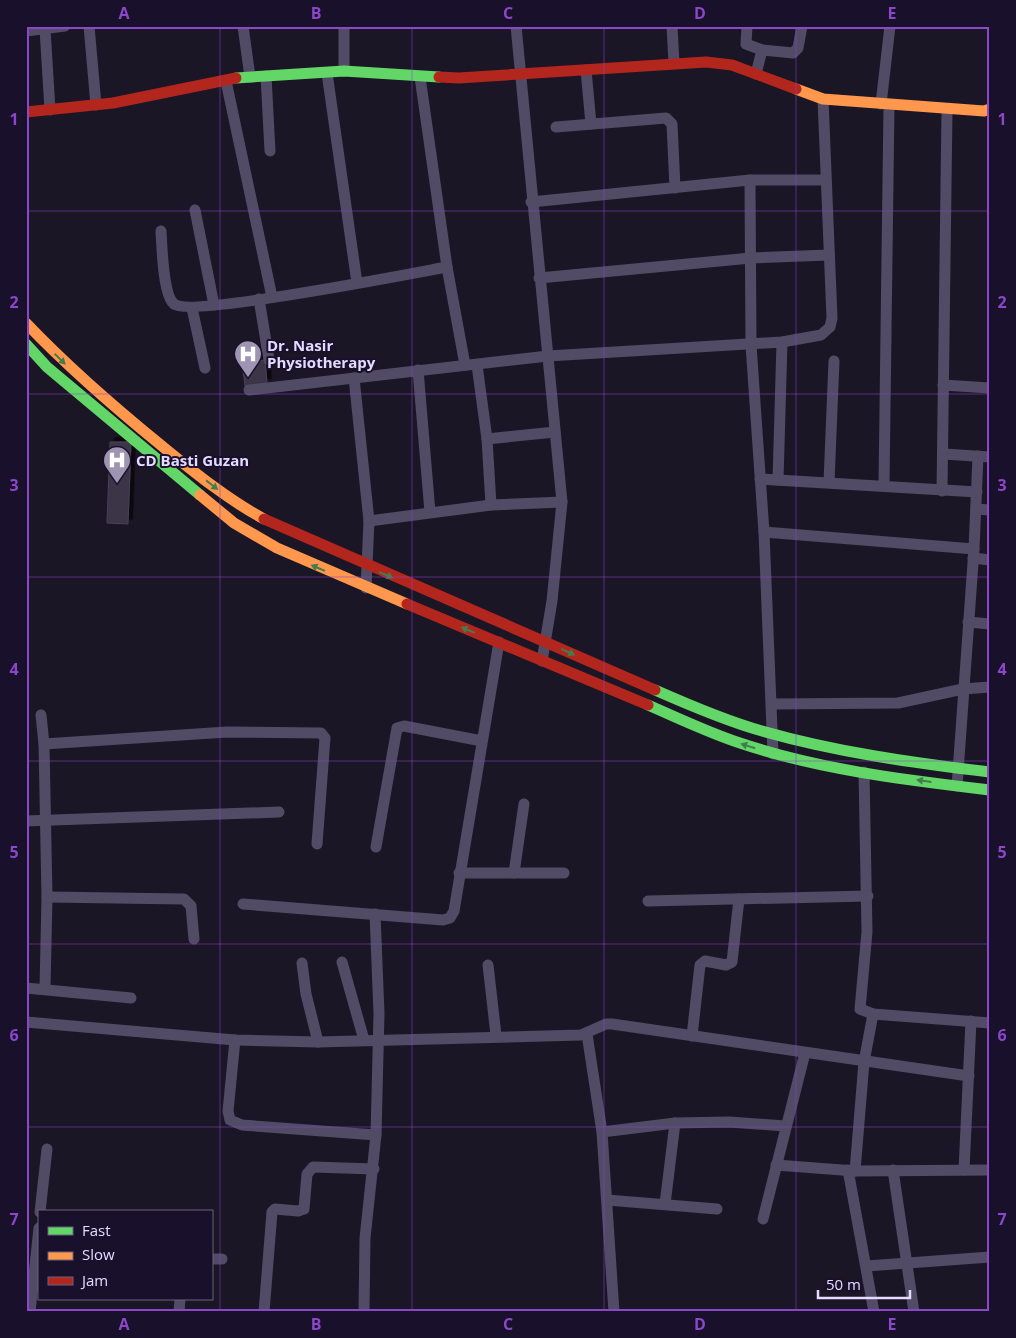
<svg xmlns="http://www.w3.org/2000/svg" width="1016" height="1338" font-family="'Open Sans',sans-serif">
  <defs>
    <filter id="shadow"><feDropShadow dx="4.5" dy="-4.5" stdDeviation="0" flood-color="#0009"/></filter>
  </defs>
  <rect width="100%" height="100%" fill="#1b1625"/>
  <!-- building -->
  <g fill="#3b3446" stroke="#494158" filter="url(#shadow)">
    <path d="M265 360 267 383 245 386 242 363Z"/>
    <path d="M110 442H131L128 524 107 523Z"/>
  </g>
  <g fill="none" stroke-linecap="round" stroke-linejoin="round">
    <!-- street -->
    <g stroke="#514b66" stroke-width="11">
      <path d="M89 26 96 105"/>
      <path d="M243 26 250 77"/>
      <path d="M344 26V71"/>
      <path d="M516 26 562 502 552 601 542 661"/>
      <path d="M672 26 674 63"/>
      <path d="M747 26 746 44 762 50 756 74"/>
      <path d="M45 29 50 110"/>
      <path d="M26 31 65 26"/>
      <path d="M762 50 793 53 798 48 802 26"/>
      <path d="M586 70 591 124"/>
      <path d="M327 73 357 283"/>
      <path d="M266 76 270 151"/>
      <path d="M420 77 447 267 465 365"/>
      <path d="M226 81 272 297"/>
      <path d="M881 104 890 26"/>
      <path d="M556 127 666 118 672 124 675 188"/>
      <path d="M750 180 751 345 764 532 773 754"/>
      <path d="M531 202 750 180H825"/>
      <path d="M195 210 214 305"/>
      <path d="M161 231C162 247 163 295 174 304 189 317 414 273 447 267"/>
      <path d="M539 278 751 258 829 255"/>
      <path d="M259 299 269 360"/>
      <path d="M192 308 205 368"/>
      <path d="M477 365 487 439 491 505"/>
      <path d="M418 370 430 512"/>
      <path d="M354 378 369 521 366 588"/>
      <path d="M943 385 990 388"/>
      <path d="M249 390 548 356 782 342 821 335 830 327 832 318 823 99"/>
      <path d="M487 439 555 432"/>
      <path d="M944 454 990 457"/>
      <path d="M760 479 977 492"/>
      <path d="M778 480 782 342"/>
      <path d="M829 482 834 361"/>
      <path d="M884 485 889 105"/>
      <path d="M942 491 947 110"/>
      <path d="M976 509 990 510"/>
      <path d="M369 521 491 505 562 502"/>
      <path d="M764 532 974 549"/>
      <path d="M973 558 990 560"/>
      <path d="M968 622 990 624"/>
      <path d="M773 704 898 703 963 689 990 687"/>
      <path d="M41 715 44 744 47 897 45 988"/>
      <path d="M44 744 227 732 321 733 325 738 317 844"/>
      <path d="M864 772 867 932 860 1009 873 1014 990 1023"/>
      <path d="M957 786 974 549 978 456"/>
      <path d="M26 821 279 812"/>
      <path d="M376 847 397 728 404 726 482 741"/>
      <path d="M459 873H564"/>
      <path d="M514 873 524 804"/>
      <path d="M47 897 184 899 191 906 194 939"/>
      <path d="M648 901 868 896"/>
      <path d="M243 904 443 920 450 918 454 911 499 642"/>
      <path d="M342 962 364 1040"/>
      <path d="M302 963 306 994 318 1042"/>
      <path d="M488 965 496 1035"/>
      <path d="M26 988 131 998"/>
      <path d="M26 1022 235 1040 318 1042 581 1035 606 1024H612L969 1076"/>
      <path d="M587 1034 602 1132 614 1312"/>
      <path d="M692 1036 700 965 705 961 726 965 732 962 739 899"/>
      <path d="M235 1040 228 1111 230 1120 242 1125 376 1135"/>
      <path d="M602 1132 675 1123 729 1122 785 1126"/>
      <path d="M776 1165 855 1171 990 1170"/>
      <path d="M848 1170 874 1312"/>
      <path d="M893 1170 914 1312"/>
      <path d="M964 1170 971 1021"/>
      <path d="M855 1171 864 1062 873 1014"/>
      <path d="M607 1200 717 1209"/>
      <path d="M665 1204 675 1123"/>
      <path d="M40 1212 47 1149"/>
      <path d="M763 1219 805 1053"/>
      <path d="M211 1259H222"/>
      <path d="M867 1266 990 1257"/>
      <path d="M30 1312 39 1228"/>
      <path d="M179 1312 180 1299"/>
      <path d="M264 1312 272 1212 275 1209 298 1211 304 1209 307 1174 313 1167 374 1169"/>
      <path d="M364 1312 365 1238 376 1135 379 1013 375 914"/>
    </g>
    <!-- fast -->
    <g stroke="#63d668" stroke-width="11">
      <path d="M236 78 344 71 439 77"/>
      <path d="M26 344 47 367 200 495"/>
      <path d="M655 690C689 705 726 721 762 731 836 752 913 763 990 772"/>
      <path d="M648 705C678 718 709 733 740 743 820 770 907 780 990 790"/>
    </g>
    <!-- slow -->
    <g stroke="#ff974d" stroke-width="11">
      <path d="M796 89 823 99 984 111 990 109"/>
      <path d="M26 323C68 367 114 407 162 446 194 472 227 499 264 519"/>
      <path d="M200 495 234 523 277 548 407 604"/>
    </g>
    <!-- jam -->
    <g stroke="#b3261e" stroke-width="11">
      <path d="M439 77 459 78 706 62 732 65 796 89"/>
      <path d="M26 112 113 103 236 78"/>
      <path d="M264 519 655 690"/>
      <path d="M407 604 648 705"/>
    </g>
  </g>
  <!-- one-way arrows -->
  <defs><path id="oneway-solid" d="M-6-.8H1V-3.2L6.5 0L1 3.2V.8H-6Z" transform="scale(1.25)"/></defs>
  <g fill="#427d4d">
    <use href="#oneway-solid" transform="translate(60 359) rotate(44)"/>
    <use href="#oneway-solid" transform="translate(212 485) rotate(38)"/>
    <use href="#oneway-solid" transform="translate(318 568) rotate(-157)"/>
    <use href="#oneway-solid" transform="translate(386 575) rotate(23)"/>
    <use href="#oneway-solid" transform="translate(468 630) rotate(-158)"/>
    <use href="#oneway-solid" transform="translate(568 652) rotate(24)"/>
    <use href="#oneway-solid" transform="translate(748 746) rotate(-163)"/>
    <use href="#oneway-solid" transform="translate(924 781) rotate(-172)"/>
  </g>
  <!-- grid -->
  <path fill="none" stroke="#8b46c9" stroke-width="1" stroke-opacity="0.55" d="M220 26V1312M412 26V1312M604 26V1312M796 26V1312M26 211H990M26 394H990M26 577H990M26 761H990M26 944H990M26 1127H990"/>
  <!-- icons -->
  <defs>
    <g id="hospital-pin" transform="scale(1.4375)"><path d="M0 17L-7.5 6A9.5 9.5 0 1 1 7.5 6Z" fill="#9e95b3" stroke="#19102b"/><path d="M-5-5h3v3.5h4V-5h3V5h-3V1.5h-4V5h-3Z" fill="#fff"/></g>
  </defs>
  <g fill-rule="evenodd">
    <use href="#hospital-pin" x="248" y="354"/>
    <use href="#hospital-pin" x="117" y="460"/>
  </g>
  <g text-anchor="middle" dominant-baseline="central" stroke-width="4" stroke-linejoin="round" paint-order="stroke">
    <!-- poi labels -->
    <g font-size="15" font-weight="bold" fill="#e5daff" stroke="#19102b" text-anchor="start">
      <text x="267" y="345">Dr. Nasir<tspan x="267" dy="17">Physiotherapy</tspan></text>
      <text x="136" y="460">CD Basti Guzan</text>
    </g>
  </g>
  <!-- border -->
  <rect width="1016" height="1338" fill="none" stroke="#19102b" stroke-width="55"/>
  <!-- legend -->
  <rect x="38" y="1210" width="175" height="90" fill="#19102b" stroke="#6b6180"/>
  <rect x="48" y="1227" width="25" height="8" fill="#63d668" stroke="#6b6180"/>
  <text x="82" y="1236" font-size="15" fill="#e5daff">Fast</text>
  <rect x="48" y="1252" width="25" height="8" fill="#ff974d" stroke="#6b6180"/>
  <text x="82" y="1260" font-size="15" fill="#e5daff">Slow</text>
  <rect x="48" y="1277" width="25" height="8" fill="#b3261e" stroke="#6b6180"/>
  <text x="82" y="1286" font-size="15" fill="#e5daff">Jam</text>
  <!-- scale -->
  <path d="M818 1290v8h92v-8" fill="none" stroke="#e5daff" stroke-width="2.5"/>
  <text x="826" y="1290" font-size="15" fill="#e5daff" stroke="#19102b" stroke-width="4" paint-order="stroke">50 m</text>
  <rect x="28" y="28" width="960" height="1282" fill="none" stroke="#8b46c9" stroke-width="2"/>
  <g font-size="16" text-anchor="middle" font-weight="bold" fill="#8b46c9">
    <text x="124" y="19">A</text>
    <text x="316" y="19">B</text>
    <text x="508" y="19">C</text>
    <text x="700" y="19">D</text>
    <text x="892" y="19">E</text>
    <text x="14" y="125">1</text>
    <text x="1002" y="125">1</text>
    <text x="14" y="308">2</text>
    <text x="1002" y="308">2</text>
    <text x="14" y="491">3</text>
    <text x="1002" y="491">3</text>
    <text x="14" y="675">4</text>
    <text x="1002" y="675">4</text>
    <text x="14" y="858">5</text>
    <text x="1002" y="858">5</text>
    <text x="14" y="1041">6</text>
    <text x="1002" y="1041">6</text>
    <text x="14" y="1225">7</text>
    <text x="1002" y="1225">7</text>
    <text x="124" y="1330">A</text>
    <text x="316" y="1330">B</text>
    <text x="508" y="1330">C</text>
    <text x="700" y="1330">D</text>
    <text x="892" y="1330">E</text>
  </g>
</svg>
